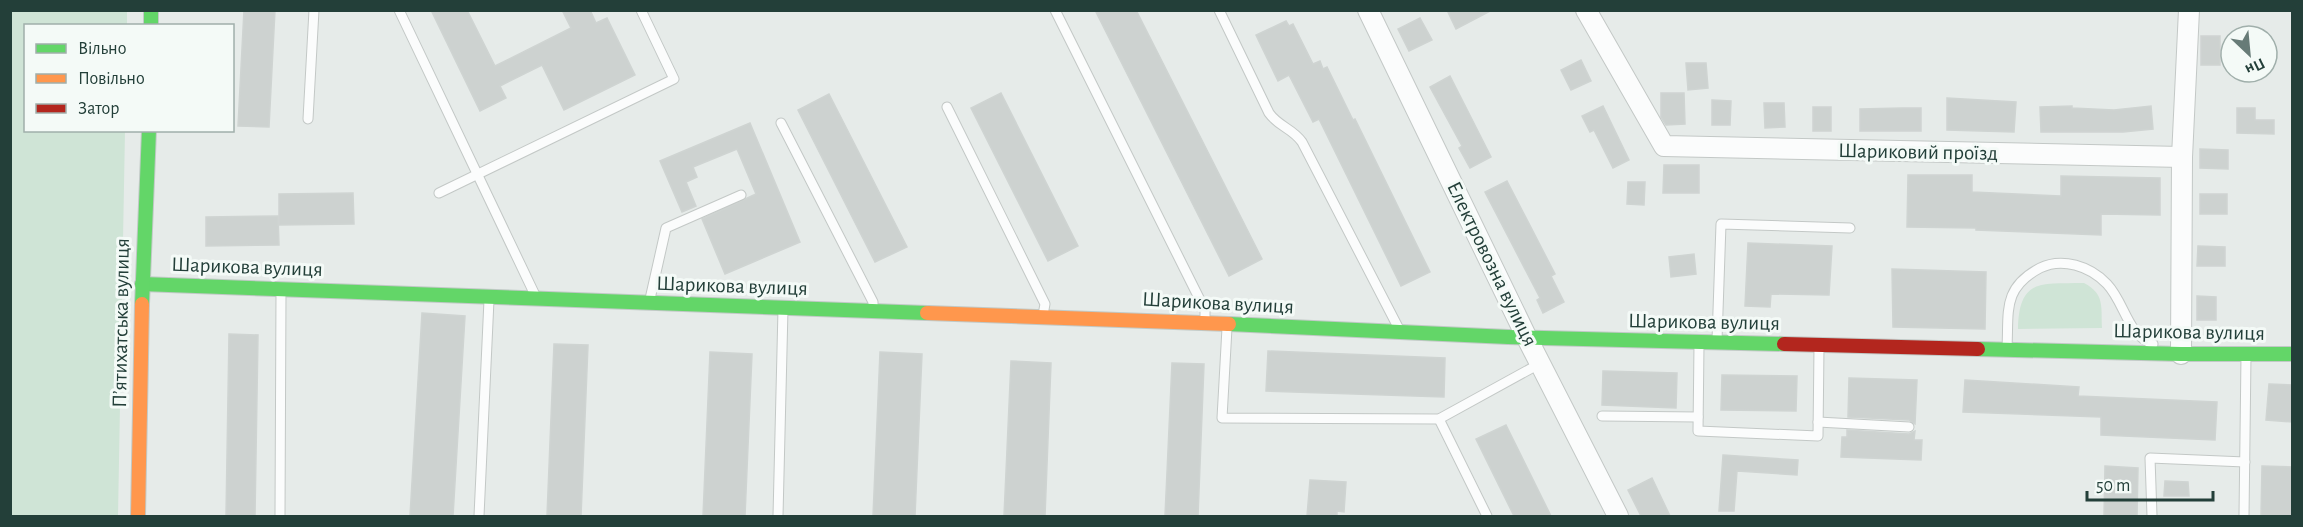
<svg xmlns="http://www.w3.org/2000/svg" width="2303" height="527" font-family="'Alegreya Sans',sans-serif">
  <rect width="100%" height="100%" fill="#e6ebe9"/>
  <!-- green -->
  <g fill="#cfe4d6">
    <path d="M10 11H127V25L26 26V130L125 131 118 516H11Z"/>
    <path d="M2084 283C2105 294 2101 307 2102 328L2018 329C2019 277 2042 284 2084 283Z"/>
  </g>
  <!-- building -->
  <g fill="#cdd2d0" stroke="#cfd4d2" stroke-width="1.5">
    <path d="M244 10H275L269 127 238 126Z"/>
    <path d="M431 10H467L495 66 571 28 562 10H590L596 23 607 18 635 75 564 110 542 65 500 86 506 98 480 111Z"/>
    <path d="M1095 10H1136L1262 259 1229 276Z"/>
    <path d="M1447 10H1492L1456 29Z"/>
    <path d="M1420 18 1432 40 1409 51 1398 29Z"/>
    <path d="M1286 21 1289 26 1293 24 1313 64 1320 61 1323 69 1327 67 1353 120 1355 119 1430 272 1401 286 1319 119 1313 122 1289 75 1278 81 1256 35Z"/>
    <rect x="2201" y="36" width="19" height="29"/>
    <path d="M1581 60 1591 81 1571 90 1561 70Z"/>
    <path d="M1686 63H1706L1708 88 1688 90Z"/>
    <path d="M1450 76 1491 157 1470 168 1459 148 1462 146 1430 87Z"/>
    <path d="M1001 93 1078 246 1048 261 971 108Z"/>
    <path d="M1661 93H1684L1685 124 1666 125 1661 117Z"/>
    <path d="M829 94 907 247 875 262 798 110Z"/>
    <path d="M1947 98 2016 102 2014 132 1947 130Z"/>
    <path d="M1712 100 1731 101 1730 125H1712Z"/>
    <path d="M1764 103H1784L1785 127 1765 128Z"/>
    <path d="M1603 106 1629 160 1613 168 1594 130 1590 132 1582 116Z"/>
    <path d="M2072 106V108L2114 110 2151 106 2153 129 2123 132H2041L2040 107Z"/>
    <rect x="1813" y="107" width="18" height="24"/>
    <path d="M1902 108H1921V131H1860V109Z"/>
    <path d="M2237 108H2255V120H2274V134L2237 133Z"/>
    <path d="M750 123 800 242 725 274 702 219 756 194 737 149 693 167 697 177 686 182 696 206 682 212 660 161Z"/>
    <path d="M2200 149 2228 150V169L2200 168Z"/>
    <path d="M1664 165H1699V193H1663Z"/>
    <path d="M1908 175H1972V192L2061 196V176L2160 178V215L2101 214V235L1976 230V228L1907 227Z"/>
    <path d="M1507 181 1555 274 1551 276 1564 302 1543 313 1537 300 1540 298 1485 192Z"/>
    <path d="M1628 182H1645L1644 205 1627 204Z"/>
    <path d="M353 193 354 224 279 225V194Z"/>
    <rect x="2200" y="194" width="27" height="20"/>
    <path d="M278 216 279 245 206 246V217Z"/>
    <path d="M1748 243 1832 246 1829 295 1771 294 1770 307 1745 306Z"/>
    <path d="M2198 246 2225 247V266H2197Z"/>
    <path d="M1694 254 1696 274 1671 277 1669 257Z"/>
    <path d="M1892 269 1986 272 1985 329 1893 327Z"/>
    <path d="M2197 296 2216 297V320H2197Z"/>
    <path d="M422 313 465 316 453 516H410Z"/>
    <path d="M229 334 258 335 255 516H226Z"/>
    <path d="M554 344 588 345 581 516H547Z"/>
    <path d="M1268 351 1445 358 1444 397 1266 391Z"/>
    <path d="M710 352 752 354 745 516H703Z"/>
    <path d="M880 352 922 354 915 516H873Z"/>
    <path d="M1011 361 1051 363 1045 516H1004Z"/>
    <path d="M1172 363 1204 364 1198 516H1165Z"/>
    <path d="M1603 371 1677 373 1676 408 1602 405Z"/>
    <path d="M1722 375 1797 376 1796 411 1721 410Z"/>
    <path d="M1849 378 1917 380 1915 424 1909 420 1848 417Z"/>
    <path d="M1965 380 2079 387 2078 396 2217 402 2215 440 2101 435V417L1963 412Z"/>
    <path d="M2269 384 2292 385V422L2266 420Z"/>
    <path d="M1506 425 1551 516H1514L1476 439Z"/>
    <path d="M1847 430 1909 434 1915 431 1914 440H1922L1921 460 1841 457 1842 437H1847Z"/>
    <path d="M1723 455 1798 460 1797 475 1737 471 1734 511H1719Z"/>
    <path d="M2105 466 2138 468 2137 516H2104Z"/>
    <path d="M2262 466 2292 467V516H2261Z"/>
    <path d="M1652 478 1670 516H1641L1628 490Z"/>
    <path d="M1310 480 1346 482 1344 512 1337 511V516H1307Z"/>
    <path d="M2165 481 2188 482 2189 496H2164Z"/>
  </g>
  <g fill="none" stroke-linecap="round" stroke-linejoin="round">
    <!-- lane casing -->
    <g stroke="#c3c8c6" stroke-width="11">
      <g id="lane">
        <path d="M399 10 535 295"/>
        <path d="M1055 10 1205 310V321"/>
        <path d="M1219 10 1269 113C1279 127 1292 128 1302 142L1399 329"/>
        <path d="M947 107 1045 304 1043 315"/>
        <path d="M308 119 314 10"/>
        <path d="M781 123 873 302V307"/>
        <path d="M439 193 674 79 641 10"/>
        <path d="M650 299 666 228 741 195"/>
        <path d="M1227 328 1222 418 1439 419 1541 363"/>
        <path d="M1717 340 1721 224 1850 228"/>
        <path d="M1699 345 1698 431 1818 436 1819 347"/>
        <path d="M2007 347C2009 312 2002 288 2040 268 2062 257 2090 266 2107 284 2125 303 2127 335 2153 344"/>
        <path d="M1602 416 1698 417"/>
        <path d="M1439 419 1487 516"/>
        <path d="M1818 422 1909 427"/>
        <path d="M280 516 281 292"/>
        <path d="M479 516 489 300"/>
        <path d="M778 516 783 309"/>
        <path d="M2152 516 2150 458 2245 462"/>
        <path d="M2244 516 2246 356"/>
      </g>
    </g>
    <!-- street casing -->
    <g stroke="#c3c8c6" stroke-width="22">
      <g id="street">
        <path d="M1368 10 1527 338 1618 516"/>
        <path d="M1586 10 1664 146 2182 157"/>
        <path d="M2181 354 2182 157 2189 10"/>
      </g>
    </g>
    <!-- fast casing -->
    <g stroke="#c1c9c6" stroke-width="16">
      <g id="fast">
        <path d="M151 10V26"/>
        <path d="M142 284 927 313"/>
        <path d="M142 304 149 130"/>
        <path d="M1229 324 1508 337 1784 344"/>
        <path d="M1978 349 2181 354H2292"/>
      </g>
    </g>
    <!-- slow casing -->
    <g stroke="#c1c9c6" stroke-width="16">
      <g id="slow">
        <path d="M927 313 1229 324"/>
        <path d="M138 516 142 304"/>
      </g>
    </g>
    <!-- jam casing -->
    <g stroke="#c1c9c6" stroke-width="16">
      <path id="jam" d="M1784 344 1978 349"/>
    </g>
    <!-- lane -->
    <use href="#lane" stroke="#fbfcfc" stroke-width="9"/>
    <!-- street -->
    <use href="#street" stroke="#fbfcfc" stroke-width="20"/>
    <!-- fast -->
    <use href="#fast" stroke="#63d668" stroke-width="14"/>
    <!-- slow -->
    <use href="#slow" stroke="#ff974d" stroke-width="14"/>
    <!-- jam -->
    <use href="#jam" stroke="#b3261e" stroke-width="14"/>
  </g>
  <g text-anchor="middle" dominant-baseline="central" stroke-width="6" stroke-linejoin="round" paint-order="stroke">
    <!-- street labels -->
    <g font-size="21" fill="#233f39" stroke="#f4faf7">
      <text transform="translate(1918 152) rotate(1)">Шариковий проїзд</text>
      <text transform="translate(1492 264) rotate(64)">Електровозна вулиця</text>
      <text transform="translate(247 267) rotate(2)">Шарикова вулиця</text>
      <text transform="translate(732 286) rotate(2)">Шарикова вулиця</text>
      <text transform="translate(1218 303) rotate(3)">Шарикова вулиця</text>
      <text transform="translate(1704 322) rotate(1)">Шарикова вулиця</text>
      <text transform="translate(121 323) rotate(-89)">П’ятихатська вулиця</text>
      <text transform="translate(2189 332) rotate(1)">Шарикова вулиця</text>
    </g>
  </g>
  <!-- border -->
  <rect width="2303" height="527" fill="none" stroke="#233f39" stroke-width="24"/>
  <!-- legend -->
  <rect x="24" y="24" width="210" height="108" fill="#f4faf7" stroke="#a0afab" stroke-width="1.5"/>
  <rect x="36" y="44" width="30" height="9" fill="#63d668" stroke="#a0afab" stroke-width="1.5"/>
  <text x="78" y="54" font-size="18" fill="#233f39">Вільно</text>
  <rect x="36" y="74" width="30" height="9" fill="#ff974d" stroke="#a0afab" stroke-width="1.5"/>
  <text x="78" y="84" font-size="18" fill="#233f39">Повільно</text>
  <rect x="36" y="104" width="30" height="9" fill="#b3261e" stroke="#a0afab" stroke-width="1.5"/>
  <text x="78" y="114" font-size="18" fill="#233f39">Затор</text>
  <!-- north arrow -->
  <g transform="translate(2249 54) rotate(154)"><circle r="28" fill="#f4faf7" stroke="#a0afab" stroke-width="1.5"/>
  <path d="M0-4.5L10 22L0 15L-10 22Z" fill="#677b77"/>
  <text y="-9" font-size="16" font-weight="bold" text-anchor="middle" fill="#233f39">Пн</text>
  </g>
  <!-- scale -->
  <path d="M2087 491v9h126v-9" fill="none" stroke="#233f39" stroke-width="3"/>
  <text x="2096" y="491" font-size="18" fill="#233f39" stroke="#f4faf7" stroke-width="4.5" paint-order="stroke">50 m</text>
</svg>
